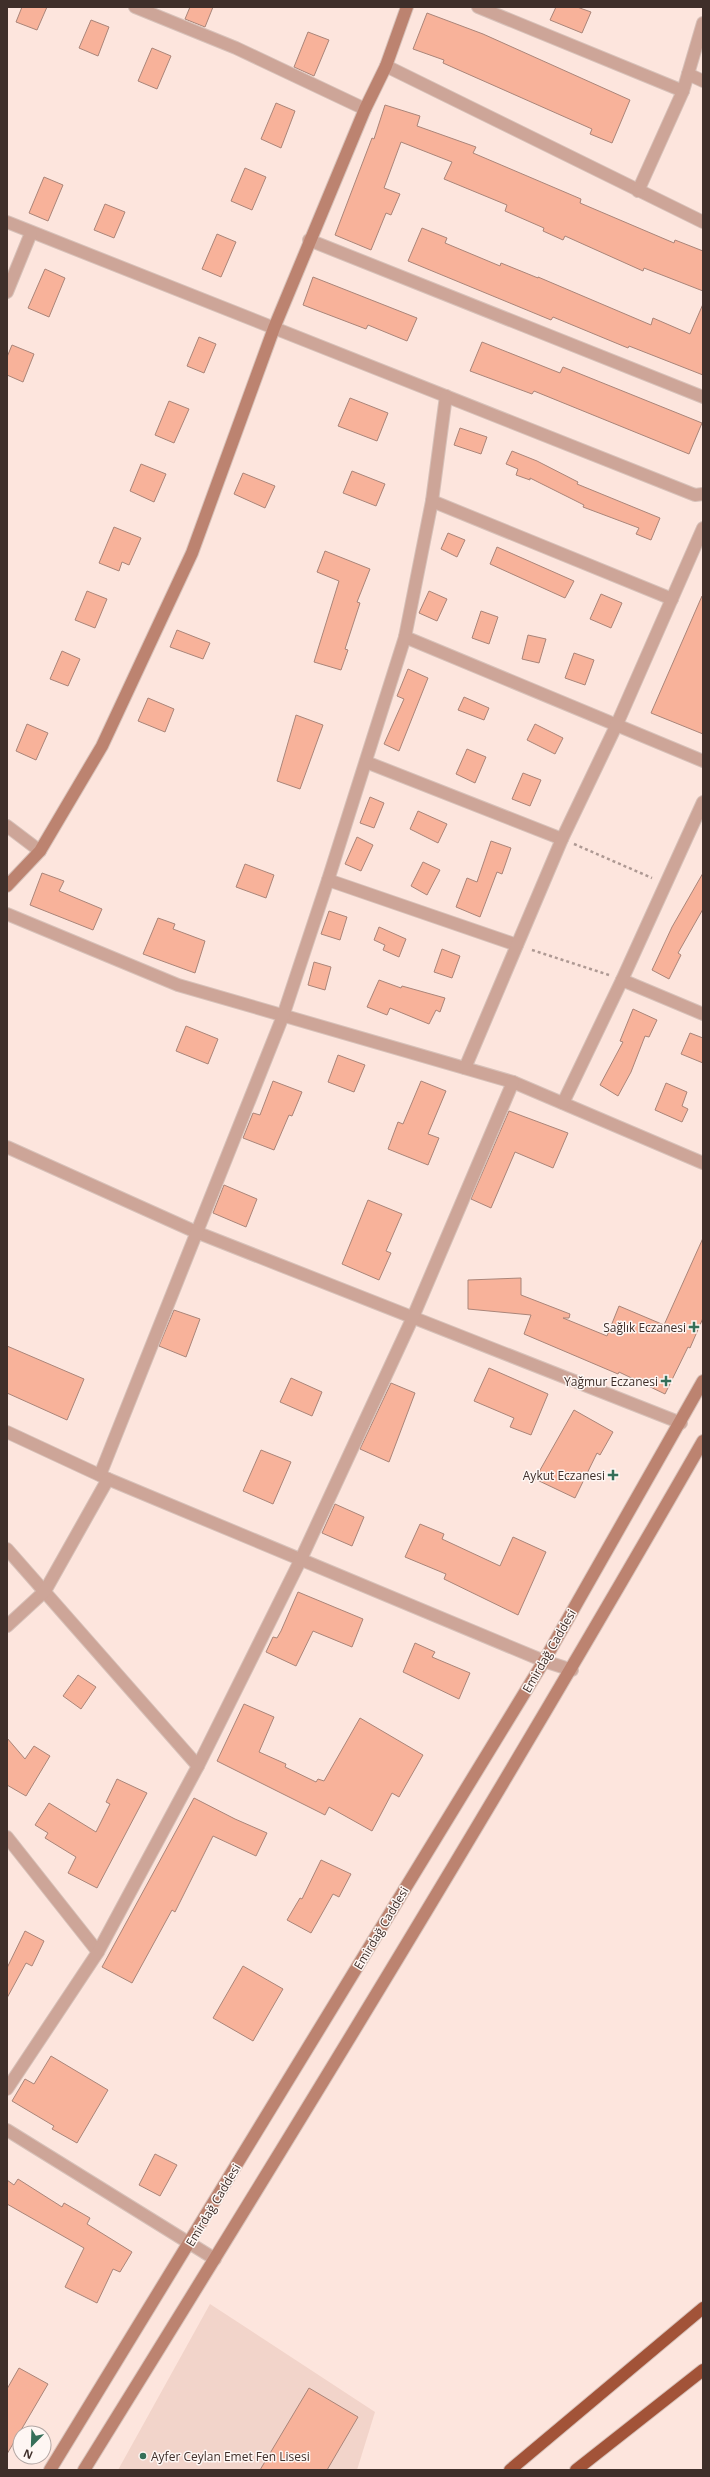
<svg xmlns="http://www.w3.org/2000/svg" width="710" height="2477" font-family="'Open Sans',sans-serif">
  <rect width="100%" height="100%" fill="#fde5dd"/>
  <!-- built -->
  <path fill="#f2d4ca" d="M210 2304 375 2412 357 2470H118Z"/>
  <!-- building -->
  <g fill="#f8b29a" stroke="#aa8579">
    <path d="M22 7H47L37 30 16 22Z"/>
    <path d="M190 7H213L205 27 185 19Z"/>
    <path d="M556 7H577L591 12 582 33 550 20Z"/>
    <path d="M427 13 483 34 630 100 612 143 590 134 592 129 443 63 444 60 413 49Z"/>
    <path d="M91 20 109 27 98 56 79 48Z"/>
    <path d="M308 32 329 40 314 76 294 67Z"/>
    <path d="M152 48 171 56 157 89 138 81Z"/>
    <path d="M276 103 295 111 281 148 261 139Z"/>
    <path d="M385 105 420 116 417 126 476 147 473 153 581 199 580 203 674 243 675 240 703 251V291L644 268 643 271 565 236 563 240 543 231 544 228 505 211 507 205 444 179 452 162 401 142 384 188 400 194 391 215 386 213 371 250 335 235 372 138 374 139Z"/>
    <path d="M245 168 266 177 252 210 231 201Z"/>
    <path d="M44 177 63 185 48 221 29 213Z"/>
    <path d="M105 204 125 212 114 238 94 230Z"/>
    <path d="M422 228 447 238 445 243 500 266 501 263 538 278V277L651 325 653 318 690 334 703 304V375L629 346 628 348 553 317 551 320 408 261Z"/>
    <path d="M217 234 236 242 221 277 202 269Z"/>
    <path d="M45 269 65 278 49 317 28 308Z"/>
    <path d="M313 277 417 318 407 341 368 325 366 329 303 305Z"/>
    <path d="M199 337 216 344 204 373 187 366Z"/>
    <path d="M482 342 560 373 563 367 702 423 689 454 534 391 532 394 470 371Z"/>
    <path d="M12 345 34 354 23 382 7 375V357Z"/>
    <path d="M350 398 388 413 377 441 338 426Z"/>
    <path d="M169 401 189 409 174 443 155 435Z"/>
    <path d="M460 428 487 437 481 454 454 445Z"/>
    <path d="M512 451 537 461 578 482 577 484 660 518 651 540 636 534 639 528 583 507 584 505 530 478V480L516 475 518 469 506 464Z"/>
    <path d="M141 464 166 474 154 502 130 491Z"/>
    <path d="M352 471 385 484 376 506 343 493Z"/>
    <path d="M243 473 275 486 265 508 234 494Z"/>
    <path d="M114 527 141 538 129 565 122 562 119 571 99 563Z"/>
    <path d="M448 533 465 540 457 557 441 549Z"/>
    <path d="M497 547 574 581 565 598 490 564Z"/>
    <path d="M325 551 370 569 357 602 360 603 345 649 348 650 341 670 314 662 339 581 317 572Z"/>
    <path d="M87 591 107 599 95 628 75 620Z"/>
    <path d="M429 591 447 599 437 621 419 613Z"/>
    <path d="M601 594 622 603 611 628 590 619Z"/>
    <path d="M702 596 703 597V734L651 713Z"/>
    <path d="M481 611 498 617 489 644 472 638Z"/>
    <path d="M177 630 210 643 203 659 170 647Z"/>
    <path d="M528 635 546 639 539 663 522 659Z"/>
    <path d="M62 651 80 659 68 686 50 679Z"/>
    <path d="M574 653 594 660 585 685 565 678Z"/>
    <path d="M408 669 428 678 399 751 384 744 404 699 397 696Z"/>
    <path d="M464 697 489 708 484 720 458 710Z"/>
    <path d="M148 698 174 709 165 732 138 721Z"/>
    <path d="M296 715 323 725 300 789 277 781Z"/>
    <path d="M27 724 48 733 36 760 16 751Z"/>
    <path d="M535 724 563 738 555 754 527 740Z"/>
    <path d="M467 749 486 757 475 783 456 774Z"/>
    <path d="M523 773 541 780 530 806 512 799Z"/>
    <path d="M370 797 384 803 374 828 360 823Z"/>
    <path d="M418 811 447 824 438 843 410 829Z"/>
    <path d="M357 837 373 845 361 871 345 864Z"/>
    <path d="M491 841 511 848 502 874 497 872 480 917 456 907 467 878 477 882Z"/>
    <path d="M423 862 440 870 427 895 411 886Z"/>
    <path d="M245 864 274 875 266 898 236 887Z"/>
    <path d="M42 873 64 881 59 891 102 909 93 930 30 905Z"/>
    <path d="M703 873V909L678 953 681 955 669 979 652 970 672 927Z"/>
    <path d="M329 911 347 917 340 940 321 934Z"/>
    <path d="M158 918 175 924 173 929 205 941 195 973 143 954Z"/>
    <path d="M379 927 406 939 399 957 383 950 385 945 374 940Z"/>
    <path d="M442 949 460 956 452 978 434 972Z"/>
    <path d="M314 962 331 967 325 990 308 985Z"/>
    <path d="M379 980 401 988 402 986 445 998 440 1012 436 1010 429 1024 390 1008 387 1015 367 1007Z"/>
    <path d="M633 1009 657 1020 649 1037 645 1036 631 1072 618 1096 600 1085 623 1042 620 1041Z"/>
    <path d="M186 1026 218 1039 208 1064 176 1051Z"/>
    <path d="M690 1033 703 1038V1063L681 1054Z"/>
    <path d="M338 1055 365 1065 354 1092 328 1082Z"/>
    <path d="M273 1081 302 1092 292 1116 289 1115 274 1150 243 1138 253 1113 260 1115Z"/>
    <path d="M421 1081 446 1091 428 1134 439 1138 428 1165 388 1149 398 1122 403 1124Z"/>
    <path d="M666 1083 687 1092 682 1106 688 1109 682 1122 655 1110Z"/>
    <path d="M509 1111 568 1133 553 1168 515 1152 491 1208 471 1199Z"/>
    <path d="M224 1185 257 1199 246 1227 213 1213Z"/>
    <path d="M368 1200 402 1214 386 1251 391 1253 379 1280 342 1264Z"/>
    <path d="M703 1238V1318L690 1348 688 1347 665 1394 619 1372 618 1374 524 1334 531 1315 468 1309V1280L521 1278V1295L570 1314 569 1318H563L607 1336 619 1306 664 1325Z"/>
    <path d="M174 1310 200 1319 186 1357 159 1346Z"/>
    <path d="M7 1346 84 1379 67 1420 7 1393Z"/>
    <path d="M489 1368 548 1394 531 1435 510 1427 514 1418 474 1401Z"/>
    <path d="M291 1378 322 1392 312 1416 280 1402Z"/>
    <path d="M391 1383 415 1393 389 1462 360 1449Z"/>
    <path d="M574 1410 613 1432 600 1455 597 1453 575 1498 535 1479Z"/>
    <path d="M261 1450 291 1462 273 1504 243 1491Z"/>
    <path d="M335 1504 364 1517 352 1546 322 1533Z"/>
    <path d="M420 1524 444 1534 442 1539 500 1566 513 1537 546 1552 518 1615 444 1579 446 1574 405 1557Z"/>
    <path d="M298 1592 363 1619 352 1647 313 1631 296 1666 266 1652 273 1637 277 1638 281 1631Z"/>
    <path d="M415 1643 435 1652 432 1657 470 1673 459 1699 403 1672Z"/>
    <path d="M78 1675 96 1687 81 1709 63 1696Z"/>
    <path d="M244 1704 274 1717 259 1752 286 1764 285 1767 316 1782 318 1779 324 1781 360 1718 423 1755 399 1797 392 1793 372 1831 329 1807 325 1815 217 1761Z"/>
    <path d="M7 1738 25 1759 34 1746 50 1756 26 1796 7 1785Z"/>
    <path d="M117 1779 147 1793 97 1888 68 1873 76 1857 45 1838 48 1833 35 1825 49 1803 96 1832 110 1804 106 1802Z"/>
    <path d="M194 1798 235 1819 267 1833 256 1856 213 1836 175 1912 172 1910 132 1983 102 1967Z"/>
    <path d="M321 1860 351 1874 339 1897 333 1894 311 1933 287 1920 300 1898 302 1899Z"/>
    <path d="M25 1931 44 1941 32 1966 26 1963 7 1998V1968Z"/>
    <path d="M243 1966 283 1989 253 2041 213 2018Z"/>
    <path d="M51 2056 108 2090 77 2143 52 2129 54 2126 12 2101 25 2079 34 2084Z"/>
    <path d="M155 2154 177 2165 160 2196 139 2185Z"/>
    <path d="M18 2179 62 2207 64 2203 90 2218 87 2224 132 2252 120 2272 113 2269 97 2303 65 2287 84 2248 7 2204V2180L14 2185Z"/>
    <path d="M19 2368 48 2384 7 2454V2389Z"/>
    <path d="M309 2388 358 2417 327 2470H260Z"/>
  </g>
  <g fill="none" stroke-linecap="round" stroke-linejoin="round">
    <!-- street casing -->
    <g stroke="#d7c1b9" stroke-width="14">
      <g id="street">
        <path d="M135 7 236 48 365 109"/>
        <path d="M478 7 683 91"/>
        <path d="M386 66 703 222"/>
        <path d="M688 74 703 81"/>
        <path d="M638 191 683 91 703 23"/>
        <path d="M7 222 695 495 703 494"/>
        <path d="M309 240 703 397"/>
        <path d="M7 292 31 233"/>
        <path d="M432 501 672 599"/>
        <path d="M405 637 703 761"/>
        <path d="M366 762 562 839"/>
        <path d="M7 826 40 851"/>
        <path d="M328 880 517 945"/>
        <path d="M7 914 178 985 513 1082 703 1163"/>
        <path d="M622 980 703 1014"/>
        <path d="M465 1068 562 839 617 724 703 528"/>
        <path d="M563 1103 622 980 703 802"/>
        <path d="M7 1147 196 1232 681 1423"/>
        <path d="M7 1432 108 1479 544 1661 572 1670"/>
        <path d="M100 1475 283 1016 328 880 405 637 432 501 446 396"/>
        <path d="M7 1549 198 1766"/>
        <path d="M7 1626 45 1591 108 1479"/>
        <path d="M7 1837 98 1952"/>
        <path d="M7 2089 98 1952 198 1766 301 1559 413 1317 513 1082"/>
        <path d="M7 2130 215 2259"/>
      </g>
    </g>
    <!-- secondary casing -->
    <g stroke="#d7c1b9" stroke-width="14">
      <g id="secondary">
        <path d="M7 886 40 851 102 746 192 553 274 328 365 109 386 66 407 7"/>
        <path d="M50 2470 544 1661 703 1381"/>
        <path d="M84 2470C295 2130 504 1788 703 1441"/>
      </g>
    </g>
    <!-- highway casing -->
    <g stroke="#d7c1b9" stroke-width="14">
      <g id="highway">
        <path d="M510 2470 703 2308"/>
        <path d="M576 2470 703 2370"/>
      </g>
    </g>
    <!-- path -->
    <g stroke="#ae9993" stroke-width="2.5" stroke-dasharray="3 3" stroke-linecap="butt">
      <path d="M574 844 652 878"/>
      <path d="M532 950 609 975"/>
    </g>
    <!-- street -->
    <use href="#street" stroke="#cda598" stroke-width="12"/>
    <!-- secondary -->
    <use href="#secondary" stroke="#bc8370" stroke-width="12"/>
    <!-- highway -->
    <use href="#highway" stroke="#a25338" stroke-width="12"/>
  </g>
  <!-- markers -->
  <g fill="#356f59" stroke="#fef6f3" stroke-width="1.5">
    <path d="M692 1321h4v4h4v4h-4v4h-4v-4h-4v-4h4z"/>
    <path d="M664 1375h4v4h4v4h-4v4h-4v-4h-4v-4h4z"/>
    <path d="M611 1469h4v4h4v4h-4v4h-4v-4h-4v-4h4z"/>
    <circle cx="143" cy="2456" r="4"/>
  </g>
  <g text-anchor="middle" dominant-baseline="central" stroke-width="3" stroke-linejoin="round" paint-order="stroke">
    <!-- poi labels -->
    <g font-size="12" fill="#3f2f2a" stroke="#fef6f3" text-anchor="end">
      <text x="686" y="1327">Sağlık Eczanesi</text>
      <text x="658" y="1381">Yağmur Eczanesi</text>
      <text x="605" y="1475">Aykut Eczanesi</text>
      <text x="151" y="2456" text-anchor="start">Ayfer Ceylan Emet Fen Lisesi</text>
    </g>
    <!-- street labels -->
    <g font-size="12" fill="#3f2f2a" stroke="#fef6f3">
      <text transform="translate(549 1651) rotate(-60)">Emirdağ Caddesi</text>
      <text transform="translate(381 1928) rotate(-59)">Emirdağ Caddesi</text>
      <text transform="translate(213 2205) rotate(-59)">Emirdağ Caddesi</text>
    </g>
  </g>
  <!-- border -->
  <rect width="710" height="2477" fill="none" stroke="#3f2f2a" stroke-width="16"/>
  <!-- north arrow -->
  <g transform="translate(32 2445) rotate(203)"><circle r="19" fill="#fef6f3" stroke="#b2a6a3"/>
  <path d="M0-3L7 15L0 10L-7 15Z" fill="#356f59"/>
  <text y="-6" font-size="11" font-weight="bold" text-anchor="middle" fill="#3f2f2a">N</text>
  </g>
</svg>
